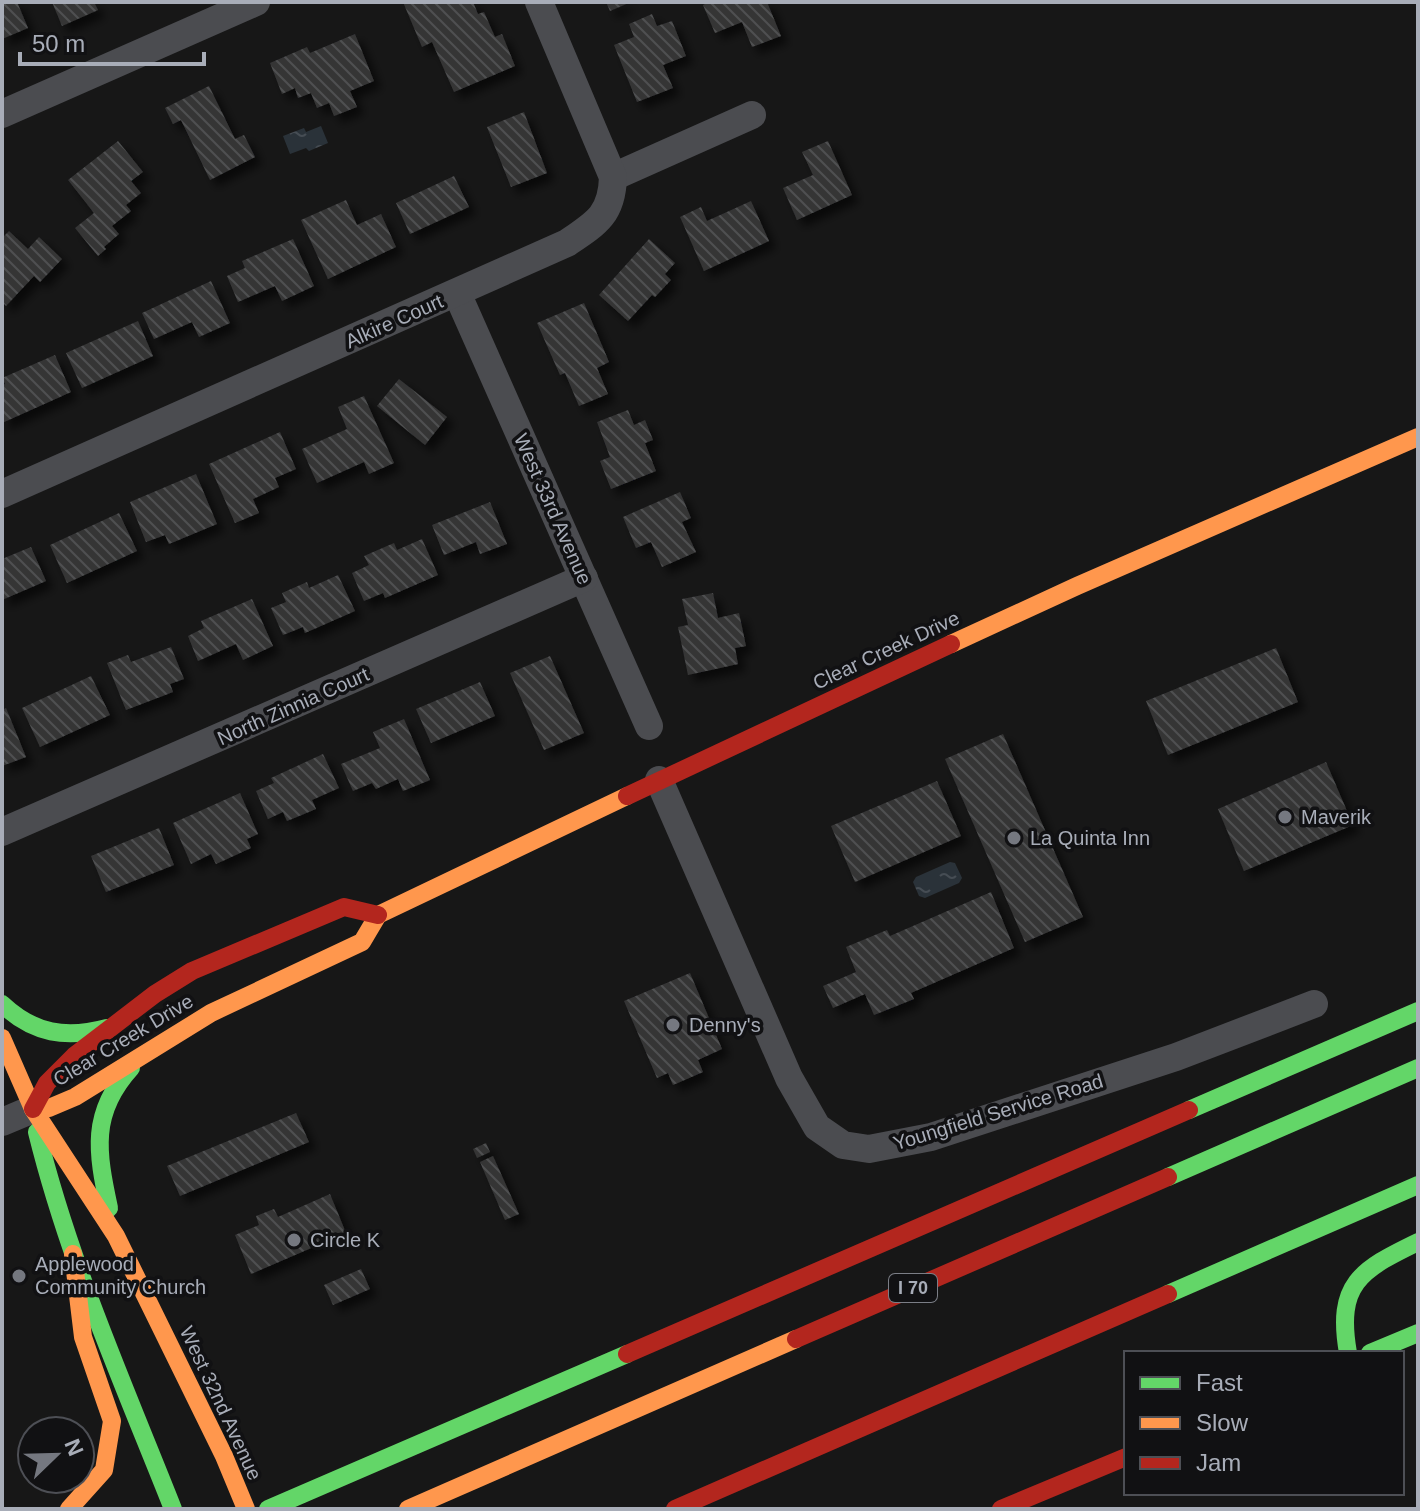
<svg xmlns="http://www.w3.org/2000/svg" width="1420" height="1511" font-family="Arial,sans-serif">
  <defs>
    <pattern id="water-ripples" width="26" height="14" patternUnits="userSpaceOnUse" patternTransform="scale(2)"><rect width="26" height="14" fill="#2a3239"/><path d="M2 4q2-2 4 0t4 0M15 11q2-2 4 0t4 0" fill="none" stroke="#464d54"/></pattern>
    <pattern id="building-back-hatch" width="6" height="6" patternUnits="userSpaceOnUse" patternTransform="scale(2)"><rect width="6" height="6" fill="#353536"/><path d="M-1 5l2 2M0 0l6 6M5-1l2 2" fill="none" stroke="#4f5051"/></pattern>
    <filter id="shadow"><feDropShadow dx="7" dy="7" stdDeviation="4" flood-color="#0009"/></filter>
  </defs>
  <rect width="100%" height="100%" fill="#171717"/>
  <!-- water -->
  <g fill="url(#water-ripples)">
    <path d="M321 126 328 143 309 151 306 148 290 154 283 136 304 128 306 132Z"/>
    <path d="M950 862 955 863 962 878 959 883 925 898 919 896 913 882 916 877Z"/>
  </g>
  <!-- building -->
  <g fill="url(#building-back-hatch)" filter="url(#shadow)">
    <path d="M2 2H17L28 28 2 39Z"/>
    <path d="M52 2H94L98 10 62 26Z"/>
    <path d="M403 2H473L478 14 484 12 495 37 502 34 515 66 454 92 432 42 422 47Z"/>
    <path d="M606 2H631L610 11Z"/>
    <path d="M709 2H767L781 36 752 47 742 22 715 33 703 5Z"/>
    <path d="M652 14 657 26 672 21 686 56 663 65 673 88 637 102 614 45 634 37 629 24Z"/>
    <path d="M355 34 374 81 350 91 357 107 334 116 329 103 317 108 311 93 298 98 295 88 282 94 270 63 307 47 310 53Z"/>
    <path d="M209 86 235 139 244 135 255 157 210 180 181 120 173 124 165 108Z"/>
    <path d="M524 112 547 173 511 187 487 127Z"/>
    <path d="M118 141 143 172 131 181 141 193 126 205 131 211 112 226 119 234 104 247 106 249 98 256 75 228 94 213 68 180Z"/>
    <path d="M828 141 852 195 797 220 783 188 813 175 802 152Z"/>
    <path d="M454 176 469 207 410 234 396 203Z"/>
    <path d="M346 200 357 225 381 214 396 247 328 279 301 220Z"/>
    <path d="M751 201 769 241 704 271 680 217 701 207 707 221Z"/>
    <path d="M9 231 28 249 39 237 62 259 40 282 34 276 6 306 2 302V238Z"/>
    <path d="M293 239 314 286 282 301 275 286 238 302 227 276 245 268 242 261Z"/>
    <path d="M649 239 675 263 665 274 671 280 655 297 652 295 628 321 599 295Z"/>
    <path d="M211 281 230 323 199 337 192 322 154 339 142 313Z"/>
    <path d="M584 303 609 362 597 368 608 394 579 406 565 373 560 375 537 323Z"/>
    <path d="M138 321 153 356 82 388 66 353Z"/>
    <path d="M55 355 71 392 2 423V385L5 384 2 378Z"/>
    <path d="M399 379 447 417 425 445 377 406Z"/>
    <path d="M364 396 394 463 369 474 364 462 317 483 302 449 347 429 338 407Z"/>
    <path d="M628 410 634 425 645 420 653 440 645 443 656 471 611 489 600 461 610 457 597 422Z"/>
    <path d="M280 432 296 469 275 478 279 487 253 499 259 513 235 523 209 464Z"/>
    <path d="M196 474 217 524 169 544 165 535 146 542 130 502Z"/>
    <path d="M680 492 691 518 682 522 696 552 662 567 651 542 636 548 623 517Z"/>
    <path d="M490 502 507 544 480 554 476 542 444 555 432 525Z"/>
    <path d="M119 513 137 551 67 583 50 545Z"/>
    <path d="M422 539 438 575 385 598 383 593 364 601 352 573 369 565 364 556 394 543 397 550Z"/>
    <path d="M31 547 46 581 2 600V559Z"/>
    <path d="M338 575 355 611 305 633 303 627 283 635 271 608 286 602 282 593 307 582 309 588Z"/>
    <path d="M713 593 718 618 739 613 746 646 735 648 738 664 688 675 678 627 688 625 682 599Z"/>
    <path d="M252 599 273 646 243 660 236 644 198 661 188 636 204 628 201 621Z"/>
    <path d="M171 647 184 679 170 684 173 692 126 710 107 663 128 655 131 662Z"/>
    <path d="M1276 648 1298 702 1168 755 1146 701Z"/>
    <path d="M550 656 584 733 544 750 510 673Z"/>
    <path d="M91 676 110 715 40 747 22 708Z"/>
    <path d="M480 682 495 716 431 743 416 709Z"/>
    <path d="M6 708 26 757 2 766V710Z"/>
    <path d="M404 719 430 780 403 791 398 779 376 789 372 783 353 791 341 764 380 748 373 732Z"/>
    <path d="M1003 734 1083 917 1025 942 945 759Z"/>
    <path d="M323 754 339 788 312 800 316 809 287 821 283 812 268 819 256 791 274 783 271 778Z"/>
    <path d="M1326 762 1353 825 1244 871 1218 809Z"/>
    <path d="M937 781 961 836 855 882 831 826Z"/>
    <path d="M240 793 258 834 247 839 251 848 216 864 211 854 191 864 173 823Z"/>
    <path d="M159 828 174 865 106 892 91 856Z"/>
    <path d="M991 892 1014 948 911 993 914 999 874 1015 865 994 833 1008 823 986 856 972 846 947 887 930 890 936Z"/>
    <path d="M690 973 722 1049 698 1060 703 1072 673 1085 668 1073 657 1078 624 1001Z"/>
    <path d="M296 1113 309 1142 180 1196 167 1166Z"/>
    <path d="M486 1143 490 1152 477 1158 473 1149Z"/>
    <path d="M493 1156 519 1214 505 1220 480 1162Z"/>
    <path d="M330 1194 346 1233 251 1274 235 1235 259 1225 256 1216 274 1209 278 1217Z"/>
    <path d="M361 1269 370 1289 333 1305 324 1285Z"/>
  </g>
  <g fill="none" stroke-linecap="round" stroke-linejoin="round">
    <!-- street -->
    <g stroke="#4b4c50" stroke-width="28">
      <path d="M2 114 256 2"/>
      <path d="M613 177 752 115"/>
      <path d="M457 293 649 726"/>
      <path d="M2 494 567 243C597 223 612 214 613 177L539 2"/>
      <path d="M659 780 789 1078 817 1127 843 1145 869 1149 931 1137 1176 1057 1314 1004"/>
      <path d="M2 832 584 578"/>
      <path d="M2 1122 33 1109"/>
    </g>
    <!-- fast -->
    <g stroke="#63d668" stroke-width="18">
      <path d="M2 1004C34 1034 66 1039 107 1028"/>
      <path d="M1189 1110 1418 1011"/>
      <path d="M37 1132C69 1262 124 1385 173 1509"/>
      <path d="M1168 1177 1418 1068"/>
      <path d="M109 1208C97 1152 90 1113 131 1068"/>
      <path d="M1168 1294 1418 1185"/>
      <path d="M1348 1353C1336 1284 1360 1270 1418 1242"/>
      <path d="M1370 1353 1418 1333"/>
      <path d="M268 1509 627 1354"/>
    </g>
    <!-- slow -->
    <g stroke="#ff974d" stroke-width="18">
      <path d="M951 644 1077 586 1418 437"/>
      <path d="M2 1038 33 1109 116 1236 224 1456 246 1509"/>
      <path d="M33 1109 49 1108 75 1097 211 1013 362 942 378 915 627 796"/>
      <path d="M69 1509 104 1470 112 1421 83 1337 73 1254"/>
      <path d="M408 1509 796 1339"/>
    </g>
    <!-- jam -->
    <g stroke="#b3261e" stroke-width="18">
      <path d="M627 796 951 644"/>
      <path d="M33 1109 47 1083 74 1056 155 994 192 971 344 907 378 915"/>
      <path d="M796 1339 1168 1177"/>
      <path d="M627 1354 1189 1110"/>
      <path d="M675 1509 1168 1294"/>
      <path d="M1001 1509 1126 1457"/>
    </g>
  </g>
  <!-- markers -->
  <g fill="#757880" stroke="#111113" stroke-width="3">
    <circle cx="1285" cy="817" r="8"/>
    <circle cx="1014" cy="838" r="8"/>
    <circle cx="673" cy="1025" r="8"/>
    <circle cx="294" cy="1240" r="8"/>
    <circle cx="19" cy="1276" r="8"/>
  </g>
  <g text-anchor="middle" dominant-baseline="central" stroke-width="7" stroke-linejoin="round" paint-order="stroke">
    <!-- shield labels -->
    <rect fill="#111113" stroke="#7b7e86" stroke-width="2" x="889" y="1274" width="48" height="28" rx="6"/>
    <g font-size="18" font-weight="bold" fill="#a8adb8">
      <text x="913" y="1288">I 70</text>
    </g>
    <!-- street labels -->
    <g font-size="20" fill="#a8adb8" stroke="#111113">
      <text transform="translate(394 321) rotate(-24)">Alkire Court</text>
      <text transform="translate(553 509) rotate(66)">West 33rd Avenue</text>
      <text transform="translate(886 650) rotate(-25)">Clear Creek Drive</text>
      <text transform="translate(293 706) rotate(-24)">North Zinnia Court</text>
      <text transform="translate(123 1040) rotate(-31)">Clear Creek Drive</text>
      <text transform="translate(998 1112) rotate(-17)">Youngfield Service Road</text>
      <text transform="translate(221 1403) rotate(65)">West 32nd Avenue</text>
    </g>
    <!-- poi labels -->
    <g font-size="20" fill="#a8adb8" stroke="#111113" text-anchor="start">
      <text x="1301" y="817">Maverik</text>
      <text x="1030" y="838">La Quinta Inn</text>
      <text x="689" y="1025">Denny's</text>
      <text x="310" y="1240">Circle K</text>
      <text x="35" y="1264">Applewood<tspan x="35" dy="23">Community Church</tspan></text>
    </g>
  </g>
  <!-- border -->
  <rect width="1420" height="1511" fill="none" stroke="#a8adb8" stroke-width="8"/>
  <!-- legend -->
  <rect x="1124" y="1351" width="280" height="144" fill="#111113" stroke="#4d4f55" stroke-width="2"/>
  <rect x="1140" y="1377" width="40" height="12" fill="#63d668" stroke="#4d4f55" stroke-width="2"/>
  <text x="1196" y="1391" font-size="24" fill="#a8adb8">Fast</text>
  <rect x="1140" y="1417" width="40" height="12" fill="#ff974d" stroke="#4d4f55" stroke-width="2"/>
  <text x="1196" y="1431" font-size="24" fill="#a8adb8">Slow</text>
  <rect x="1140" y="1457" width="40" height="12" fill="#b3261e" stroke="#4d4f55" stroke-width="2"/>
  <text x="1196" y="1471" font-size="24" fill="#a8adb8">Jam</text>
  <!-- north arrow -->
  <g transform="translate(56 1455) rotate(67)"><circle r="38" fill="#111113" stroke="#4d4f55" stroke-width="2"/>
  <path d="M0-6L14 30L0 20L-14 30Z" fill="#757880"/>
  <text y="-12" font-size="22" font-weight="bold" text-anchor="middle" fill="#a8adb8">N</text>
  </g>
  <!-- scale -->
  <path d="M20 52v12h184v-12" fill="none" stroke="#a8adb8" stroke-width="4"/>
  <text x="32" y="52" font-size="24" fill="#a8adb8" stroke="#111113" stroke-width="6" paint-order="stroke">50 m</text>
</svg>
